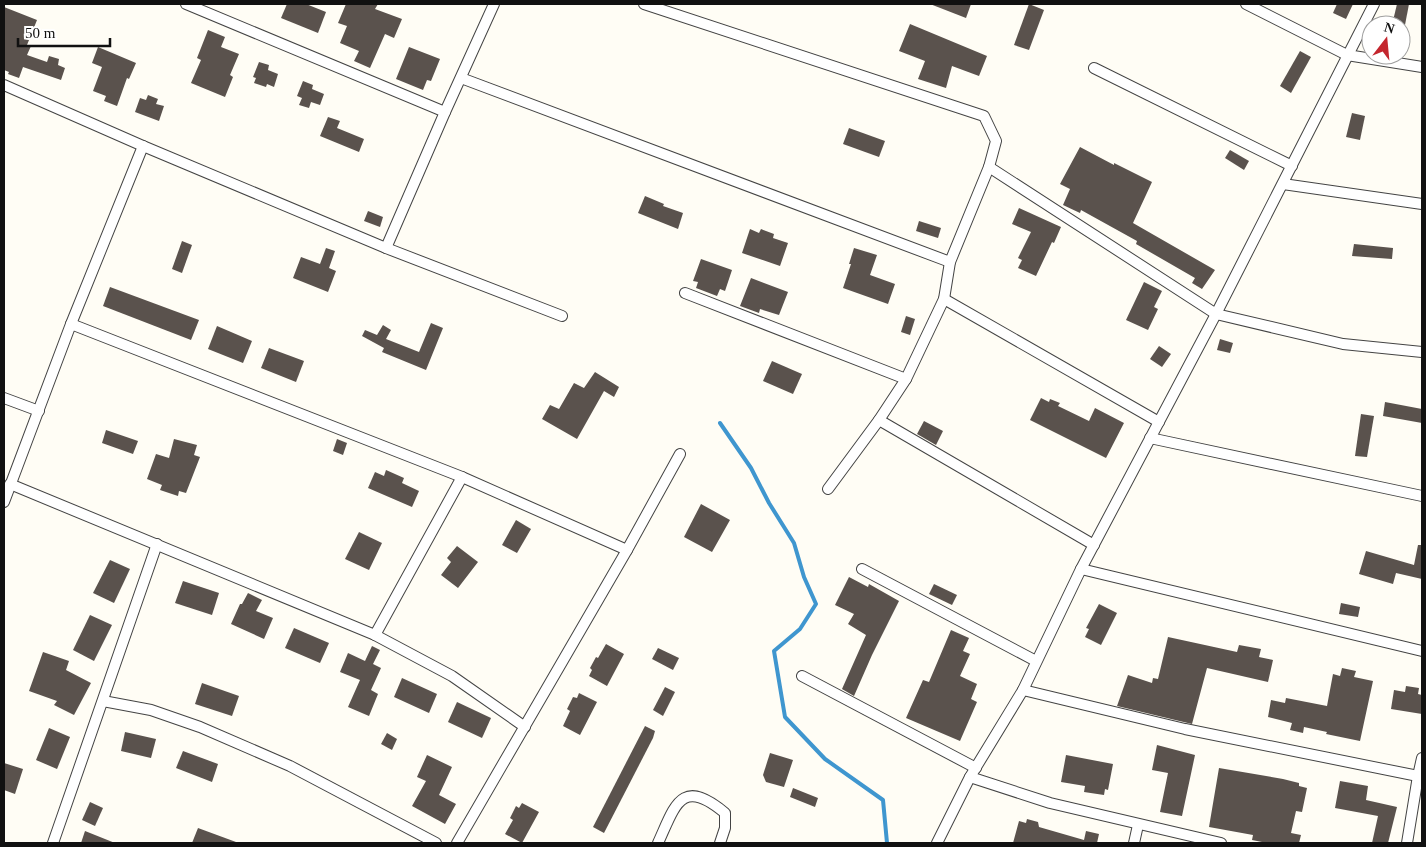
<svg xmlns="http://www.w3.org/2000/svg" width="1426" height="847" font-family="Georgia,serif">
  <rect width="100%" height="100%" fill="#fffdf5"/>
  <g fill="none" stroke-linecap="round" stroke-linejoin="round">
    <!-- stream -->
    <path stroke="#3f96cf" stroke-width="4" d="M720 423 751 468 769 503 794 543 804 577 816 604 800 629 774 651 785 717 825 759 883 800 887 843"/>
  </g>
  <!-- building -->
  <g fill="#5a524d">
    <path d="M287 4H306L326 12 318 33 281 18Z"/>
    <path d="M346 4H378L375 9 402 19 394 38 385 34 370 68 354 61 359 51 340 43 347 26 338 23Z"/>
    <path d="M930 4H971L966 18Z"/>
    <path d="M1029 4 1044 10 1029 50 1014 45Z"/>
    <path d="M1337 4H1353L1346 19 1333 13Z"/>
    <path d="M1397 4H1409L1405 25H1392Z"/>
    <path d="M4 7 37 20 27 45 31 46 27 55 47 62 49 56 59 59 58 65 65 68 61 80 23 67 19 78 8 74 9 72 4 70Z"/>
    <path d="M910 24 987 56 979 76 952 66 946 88 918 79 925 61 899 51Z"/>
    <path d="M208 30 225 37 221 47 239 54 230 75 233 77 225 97 191 83 201 60 197 58Z"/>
    <path d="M98 47 136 63 129 79 127 78 117 106 104 101 106 96 93 91 102 67 92 63Z"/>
    <path d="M409 47 440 59 431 81 427 80 423 90 396 79Z"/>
    <path d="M1300 51 1311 57 1291 93 1280 86Z"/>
    <path d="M259 62 269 65 268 70 278 74 274 87 267 84 266 87 254 83 256 78 253 77Z"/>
    <path d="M303 81 313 85 312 89 324 94 320 105 311 102 309 108 299 105 302 98 297 96Z"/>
    <path d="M148 95 158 99 156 104 164 106 159 121 135 112 140 98 146 100Z"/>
    <path d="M1352 113 1365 116 1360 140 1346 137Z"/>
    <path d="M328 117 340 121 337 128 364 139 359 152 320 136Z"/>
    <path d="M849 128 885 141 879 157 843 144Z"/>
    <path d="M1080 147 1114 165V163L1152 182 1133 223 1215 270 1202 289 1192 283 1195 278 1136 244 1137 241 1081 210 1080 213 1063 205 1070 189 1060 184Z"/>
    <path d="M1230 150 1249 161 1244 170 1225 158Z"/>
    <path d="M645 196 664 204 663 206 683 213 678 229 638 213Z"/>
    <path d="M1019 208 1061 227 1054 243 1052 242 1036 276 1018 268 1022 260 1018 258 1031 232 1012 224Z"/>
    <path d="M368 211 383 217 380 227 364 221Z"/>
    <path d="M919 221 941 228 938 238 916 231Z"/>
    <path d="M750 229 759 233 761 229 774 234 773 238 788 243 780 266 742 253Z"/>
    <path d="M182 241 192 245 182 273 172 269Z"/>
    <path d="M1354 244 1393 248 1392 259 1352 256Z"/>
    <path d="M326 248 335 251 329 268 336 271 328 292 293 278 301 257 320 264Z"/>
    <path d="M854 248 877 255 870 275 895 284 888 304 843 288 851 264H849Z"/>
    <path d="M701 259 732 270 725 291 720 289 717 296 696 288 698 282 693 281Z"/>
    <path d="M751 278 788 292 779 315 760 309 759 313 740 306Z"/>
    <path d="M1144 282 1162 291 1154 307 1158 309 1148 330 1126 320Z"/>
    <path d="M110 287 199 320 191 340 103 306Z"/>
    <path d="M906 316 915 319 910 335 901 332Z"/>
    <path d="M431 323 443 328 426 370 382 352 384 348 362 336 365 330 377 335 383 325 391 330 386 339 419 352Z"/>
    <path d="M217 326 252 341 243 363 208 349Z"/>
    <path d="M1220 339 1233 343 1230 353 1217 350Z"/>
    <path d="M1159 346 1171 354 1162 367 1150 359Z"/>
    <path d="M269 348 304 361 296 382 261 368Z"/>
    <path d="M772 361 802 374 793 394 763 381Z"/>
    <path d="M595 372 619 387 614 397 604 391 577 439 542 419 550 405 559 409 574 383 584 388Z"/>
    <path d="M1041 398 1049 402 1050 399 1060 403 1058 406 1089 421 1095 408 1124 423 1106 458 1030 420Z"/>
    <path d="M1385 402 1422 409V423L1383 416Z"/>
    <path d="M1361 414 1374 416 1367 457 1355 456Z"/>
    <path d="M924 421 943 431 936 445 917 434Z"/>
    <path d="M106 430 138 441 133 454 102 443Z"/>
    <path d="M174 439 197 445 194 455 200 457 186 493 179 491 178 496 160 490 162 485 147 479 156 454 169 458Z"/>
    <path d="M337 439 347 443 343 455 333 451Z"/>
    <path d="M386 470 404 478 402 483 419 491 412 507 368 488 375 472 384 476Z"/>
    <path d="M701 504 730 520 712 552 684 537Z"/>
    <path d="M516 520 531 529 517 553 502 545Z"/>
    <path d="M359 532 382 543 369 570 345 559Z"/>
    <path d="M1418 545H1422V579L1396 573 1393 584 1359 574 1366 551 1414 565Z"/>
    <path d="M457 546 478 562 458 588 441 575 451 562 447 558Z"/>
    <path d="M110 560 130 569 114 603 93 593Z"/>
    <path d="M849 577 868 587 869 584 899 601 872 655 854 696 842 689 866 635 848 624 854 614 835 605Z"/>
    <path d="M183 581 219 593 212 615 175 603Z"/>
    <path d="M934 584 957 595 952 605 929 594Z"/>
    <path d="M248 593 262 600 256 611 273 618 264 639 231 624 240 604H242Z"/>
    <path d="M1341 603 1360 607 1358 617 1339 614Z"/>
    <path d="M1099 604 1117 613 1101 645 1085 637 1089 629 1086 628Z"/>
    <path d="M90 615 112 625 94 661 73 650Z"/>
    <path d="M294 628 329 643 320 663 285 648Z"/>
    <path d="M951 630 969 638 963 651 970 654 960 676 977 684 971 699 977 702 960 741 906 718 923 680 929 682Z"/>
    <path d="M1168 637 1237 652 1239 645 1261 649 1259 657 1273 660 1268 682 1207 668 1192 724 1117 706 1128 675 1152 683 1153 678 1158 679Z"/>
    <path d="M606 644 624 654 607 686 589 676 592 670 590 668 596 657 598 658Z"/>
    <path d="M372 646 380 650 373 664 381 668 371 690 378 694 369 716 348 707 360 680 340 672 348 653 365 661Z"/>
    <path d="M658 648 679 658 673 670 652 659Z"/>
    <path d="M43 652 69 661 66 670 91 683 74 715 54 705 57 701 29 691Z"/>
    <path d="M1342 668 1356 671 1354 677 1373 681 1360 741 1326 734 1327 732 1304 727 1303 733 1290 730 1292 723 1268 717 1271 700 1285 703 1286 698 1327 706 1333 674 1340 676Z"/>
    <path d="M402 678 437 694 429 713 394 697Z"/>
    <path d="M202 683 239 696 232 716 195 704Z"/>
    <path d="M1406 686 1419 688 1418 694 1422 695V714L1391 709 1394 690 1405 692Z"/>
    <path d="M665 687 675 692 663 716 653 710Z"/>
    <path d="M579 693 597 702 580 735 563 726 570 711 567 709 573 697 577 698Z"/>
    <path d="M457 702 491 718 482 738 448 722Z"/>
    <path d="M645 726 655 731 653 738 604 833 593 827Z"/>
    <path d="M49 728 70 737 57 769 36 760Z"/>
    <path d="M125 732 156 739 151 758 121 751Z"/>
    <path d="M387 733 397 739 392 750 381 744Z"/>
    <path d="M1157 745 1195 755 1182 816 1160 812 1168 773 1152 770Z"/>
    <path d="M183 751 218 764 212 782 176 768Z"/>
    <path d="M770 753 793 760 784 787 766 782 763 775Z"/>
    <path d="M427 755 452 767 439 795 456 804 445 824 412 806 426 781 417 777Z"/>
    <path d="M1066 755 1113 764 1108 790 1105 789 1104 795 1084 792 1085 786 1061 782Z"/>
    <path d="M4 763 23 769 15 794 4 790Z"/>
    <path d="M1219 768 1283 779 1299 783V786L1307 788 1302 812 1296 811 1291 833 1301 835 1299 843H1267L1252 840 1253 835 1209 827Z"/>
    <path d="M1340 781 1368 786 1366 800 1397 807 1388 843H1372L1378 816 1335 808Z"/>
    <path d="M793 788 818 798 815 807 790 797Z"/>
    <path d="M90 802 103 808 95 826 82 820Z"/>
    <path d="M522 803 539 812 522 843 505 834 513 820 510 818 516 806 519 808Z"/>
    <path d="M1027 819 1038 822 1039 827 1084 840 1086 831 1099 834 1097 843H1013L1019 821 1026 823Z"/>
    <path d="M198 828 236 842 235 843H192Z"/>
    <path d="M85 831 115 843H81Z"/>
  </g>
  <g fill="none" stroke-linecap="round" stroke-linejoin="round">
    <!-- street casing -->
    <g stroke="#444" stroke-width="12">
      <g id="street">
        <path d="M186 4 445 112"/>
        <path d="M644 4 984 116 996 141 989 167 950 262 944 299 906 379 879 420 828 489"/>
        <path d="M1246 4 1347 55 1422 67"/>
        <path d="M1094 68 1292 166"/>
        <path d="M461 78 950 262"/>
        <path d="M4 85 143 146 386 248 562 316"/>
        <path d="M989 167 1216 314 1343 344 1422 352"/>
        <path d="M1283 184 1422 204"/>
        <path d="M386 248 445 112 494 4"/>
        <path d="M685 293 906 379"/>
        <path d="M944 299 1159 422"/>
        <path d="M71 324 462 477 627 550"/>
        <path d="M4 398 39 411"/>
        <path d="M879 420 1094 545"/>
        <path d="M1150 438 1422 496"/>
        <path d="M10 484 375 635 452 676 525 727"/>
        <path d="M4 502 71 324 143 146"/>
        <path d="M862 569 1036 661"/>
        <path d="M1081 569 1422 651"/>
        <path d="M375 635 462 477"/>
        <path d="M802 676 976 768"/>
        <path d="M1023 690 1185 729 1418 776"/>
        <path d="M103 701 151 710 200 727 290 766 436 843"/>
        <path d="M970 777 1050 803 1221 843"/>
        <path d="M53 843 157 544"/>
        <path d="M457 843 627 550 680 454"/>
        <path d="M658 843C675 806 681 776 725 813V828L720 843"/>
        <path d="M937 843 970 777 1023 690 1081 569 1216 314 1374 4"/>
        <path d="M1134 843 1138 825"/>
        <path d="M1407 843 1418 776 1422 758"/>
      </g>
    </g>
    <!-- street -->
    <use href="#street" stroke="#fff" stroke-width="10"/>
  </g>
  <!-- border -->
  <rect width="1426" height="847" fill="none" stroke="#111111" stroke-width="10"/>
  <!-- north arrow -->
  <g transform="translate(1386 40) rotate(16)"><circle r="24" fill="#ffffff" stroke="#a0a0a0"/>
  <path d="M0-4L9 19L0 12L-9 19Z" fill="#c4262e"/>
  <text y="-8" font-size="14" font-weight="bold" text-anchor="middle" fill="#111111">N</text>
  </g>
  <!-- scale -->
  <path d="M18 38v8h92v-8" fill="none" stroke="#111111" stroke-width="2.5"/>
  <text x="25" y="38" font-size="15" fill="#111111" stroke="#ffffff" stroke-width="4" paint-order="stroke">50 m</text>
</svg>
